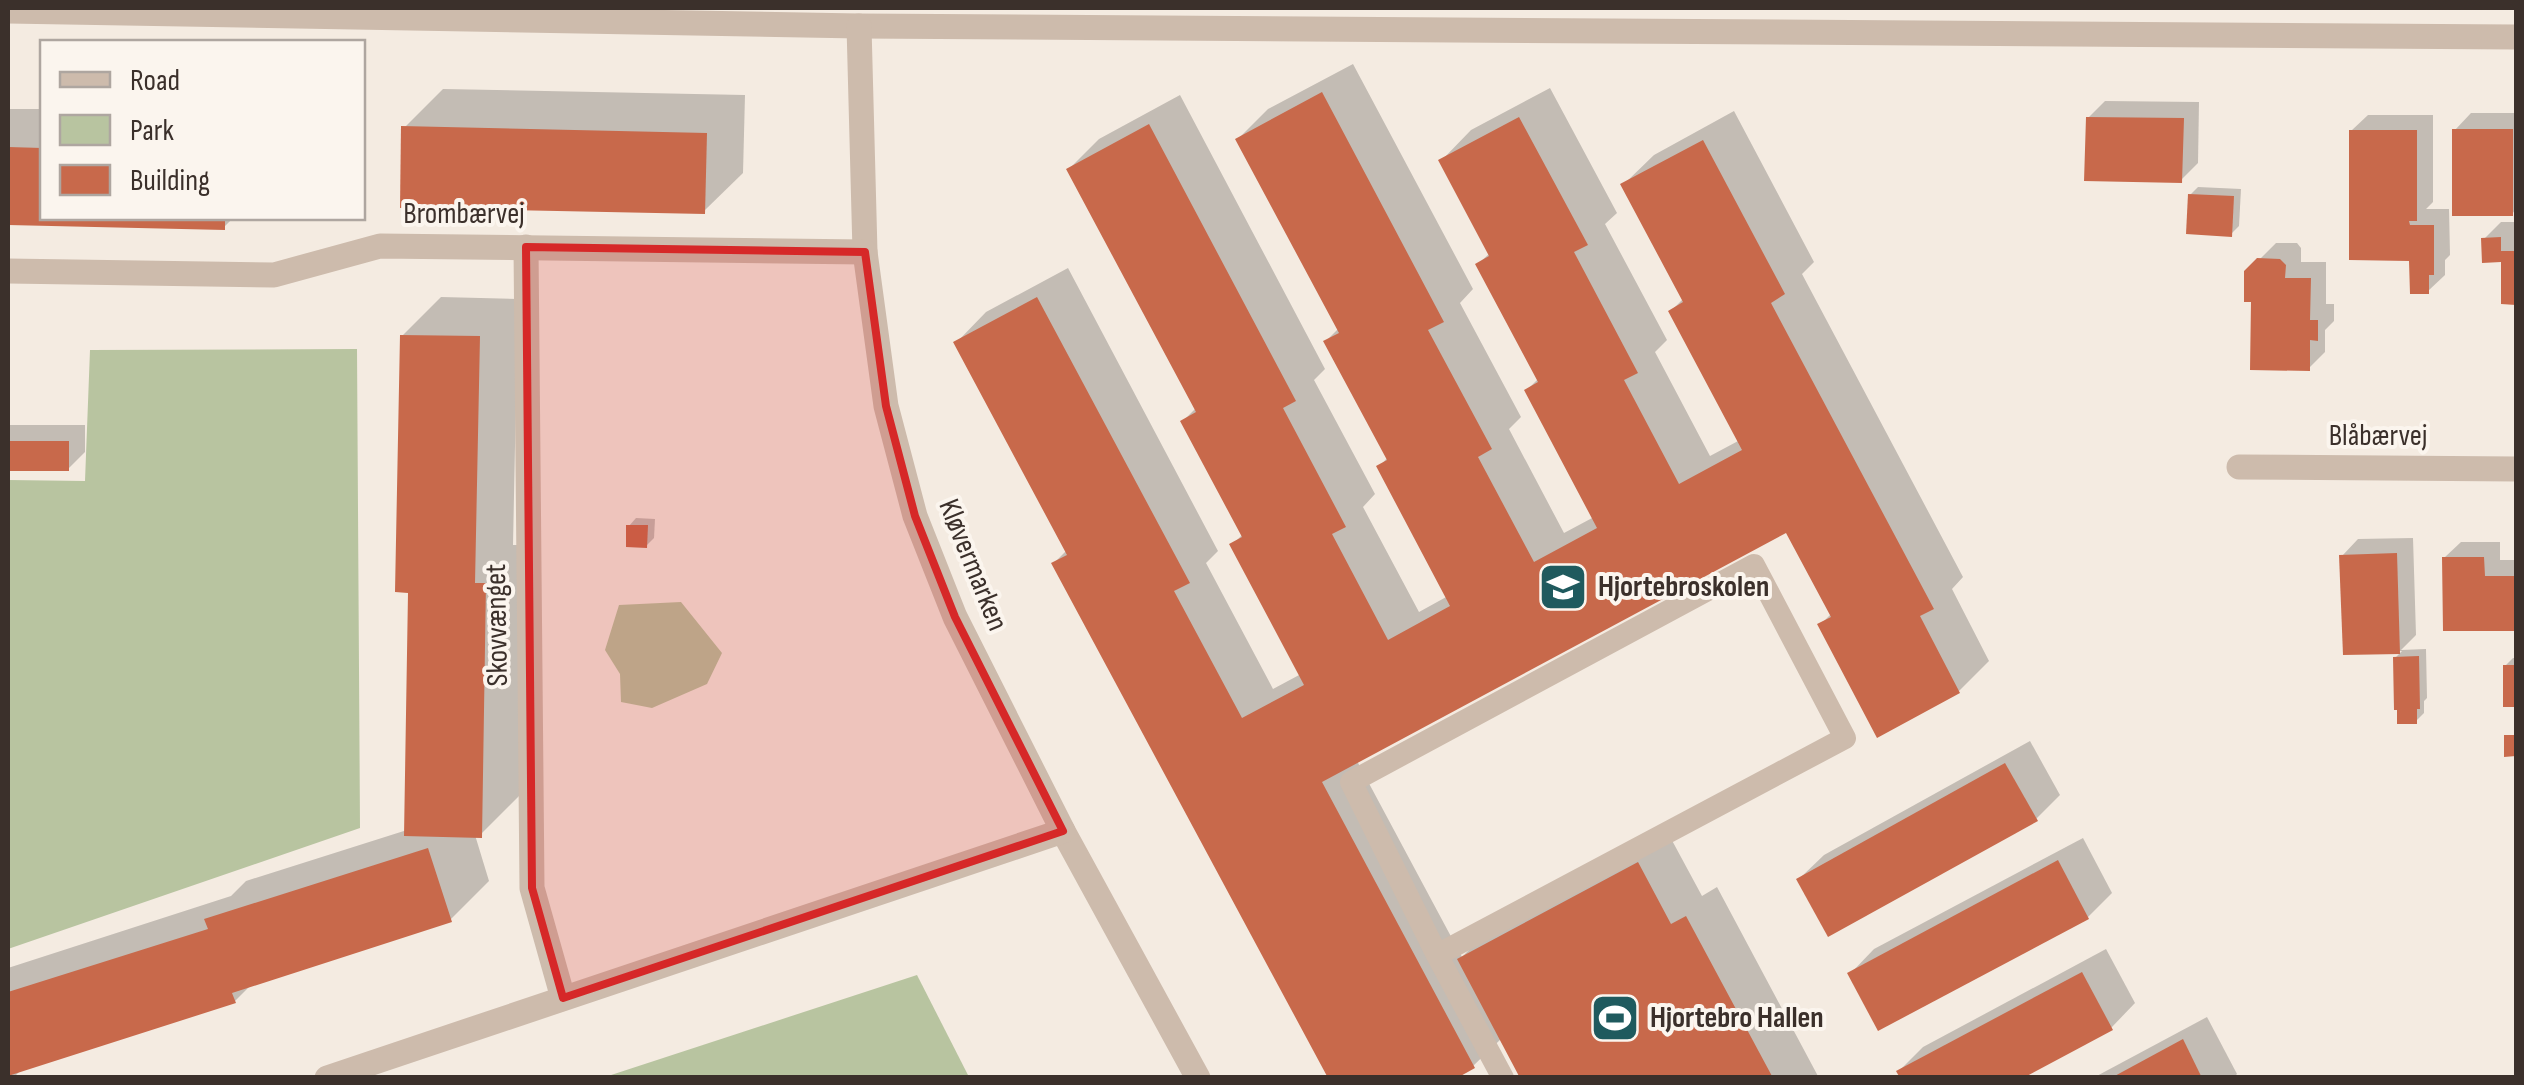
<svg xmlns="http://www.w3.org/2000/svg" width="2524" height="1085" font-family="'Sofia Sans Condensed',sans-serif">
  <rect width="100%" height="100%" fill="#f4ebe1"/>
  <!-- green -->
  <g fill="#b8c4a0">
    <path d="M357 349 360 828 8 949V480L85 481 90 350Z"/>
    <path d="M681 602 722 653 707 684 652 708 621 702 620 674 605 650 619 605Z"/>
    <path d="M917 975 969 1077H605Z"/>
  </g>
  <!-- shadow -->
  <g fill="#0003">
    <path d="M1353 64 1473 289 1460 303 1521 417 1509 429 1564 533 1594 517 1527 390 1539 378 1478 264 1490 253 1441 161 1471 130 1550 88 1617 213 1605 224 1667 340 1655 352 1710 456 1740 440 1671 311 1684 298 1623 185 1654 155 1734 111 1814 262 1802 274 1963 577 1952 589 1989 661 1959 691 1820 625 1832 613 1787 530 1357 761 1462 957 1490 929 1668 833 1702 896 1717 887 1819 1078H1523L1502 1038 1473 1066 1054 563 1067 550 956 343 986 312 1068 268 1218 551 1206 563 1273 689 1301 674 1232 545 1243 534 1183 421 1196 408 1069 169 1099 139 1180 95 1325 369 1314 380 1375 494 1363 507 1419 612 1448 596 1379 467 1388 457 1326 341 1339 328 1238 139 1268 109Z"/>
    <path d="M443 89 745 95 743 173 704 211 404 128Z"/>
    <path d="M2105 101 2199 102 2198 163 2181 180 2088 118Z"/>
    <path d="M8 109H42V218H233L224 227 8 223Z"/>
    <path d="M2471 113H2516V209L2512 214 2455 130Z"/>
    <path d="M2368 115H2433V202L2426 209H2449L2450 255 2445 260V275L2428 291 2351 131Z"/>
    <path d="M2198 187 2241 189 2239 226 2231 234 2190 195Z"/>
    <path d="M2501 222H2516V302H2503L2504 260 2484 239Z"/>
    <path d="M2276 243H2297L2301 248V262H2326V304H2334V321L2325 330V352L2309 368 2254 300 2247 272Z"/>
    <path d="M441 297 518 299 513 545H524L519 796 480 835H475L489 881 450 920 252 984 235 1001 22 1069 13 1078H8V968L231 896 246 881 407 830 411 590 402 336Z"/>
    <path d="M8 425H85V452L68 469H8Z"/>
    <path d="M636 518 655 519 654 538 646 546 629 526Z"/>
    <path d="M2413 538 2416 635 2401 650 2426 649 2427 698 2424 701V713L2416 721 2395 658 2402 651 2345 653 2342 556 2358 539Z"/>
    <path d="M2461 542H2500V560H2516V628L2445 629 2444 558Z"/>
    <path d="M2513 658H2516V704H2506L2505 666Z"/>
    <path d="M2030 741 2060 795 2036 819 1799 879 1824 855Z"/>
    <path d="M2083 838 2112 893 2088 917 1850 974 1874 949Z"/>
    <path d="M2106 949 2135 1003 2111 1028 1899 1071 1923 1047Z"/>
    <path d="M2207 1017 2237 1074 2233 1078H2093Z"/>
  </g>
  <!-- building -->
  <g fill="#c8694b">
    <path d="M1322 92 1444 322 1428 330 1492 449 1478 457 1534 562 1597 528 1524 390 1538 382 1475 264 1489 256 1438 160 1519 117 1588 245 1574 252 1638 373 1624 380 1679 484 1742 450 1668 311 1683 302 1620 184 1703 140 1785 294 1771 303 1934 609 1920 616 1960 693 1877 738 1817 624 1831 617 1786 533 1322 782 1475 1068 1457 1078H1328L1051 563 1067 555 953 342 1037 297 1190 583 1174 591 1242 718 1304 685 1229 544 1242 537 1180 421 1196 412 1066 169 1149 124 1296 401 1283 408 1346 527 1332 534 1388 640 1450 606 1376 466 1387 460 1323 341 1339 333 1235 139Z"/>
    <path d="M2086 117 2184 118 2182 183 2084 181Z"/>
    <path d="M401 126 707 133 705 214 400 208Z"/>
    <rect x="2452" y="129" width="61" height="87"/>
    <path d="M2349 130H2417V221H2409L2410 225H2434V275H2429V294H2410L2409 261 2349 260Z"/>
    <path d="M8 147 42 148V218H225V230L8 225Z"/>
    <path d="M2188 194 2234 196 2232 237 2186 234Z"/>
    <path d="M2501 237V251H2516V305L2501 304V262L2482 263 2481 238Z"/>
    <path d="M2257 258 2280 259 2286 265 2285 278H2311L2310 320H2318V341L2310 340V371L2250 370 2251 302H2244V271Z"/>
    <path d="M400 335 480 336 475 583H486L482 838 404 836 408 593 395 592Z"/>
    <rect x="8" y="441" width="61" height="30"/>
    <path d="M626 525H648L647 548 626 547Z"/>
    <path d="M2397 553 2400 654 2343 655 2339 555Z"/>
    <path d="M2442 557H2484L2485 576H2516V631H2443Z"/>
    <path d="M2419 656 2420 709H2417V724H2397V710H2394L2393 657Z"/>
    <rect x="2503" y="665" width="13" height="42"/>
    <path d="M2504 735H2516V756L2504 757Z"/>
    <path d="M2005 763 2038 821 1828 937 1796 879Z"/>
    <path d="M428 848 452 922 232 993 236 1003 8 1076V992L208 929 204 919Z"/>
    <path d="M2058 860 2089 919 1878 1031 1847 973Z"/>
    <path d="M1638 862 1671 924 1686 916 1773 1078H1520L1457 959Z"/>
    <path d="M2082 972 2113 1030 2023 1078H1900L1896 1071Z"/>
    <path d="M2183 1039 2202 1078H2111Z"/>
  </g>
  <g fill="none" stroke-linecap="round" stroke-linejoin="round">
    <!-- service -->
    <path stroke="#cdbbac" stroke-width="22" d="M1437 955 1845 738 1754 565 1351 782 1437 955 1503 1078"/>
    <!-- minor -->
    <g stroke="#cdbbac" stroke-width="25">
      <path d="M8 11 859 26 2516 37"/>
      <path d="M859 26 865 252 886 406 915 516 955 617 1063 831 1198 1078"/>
      <path d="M526 247 532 888 563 998"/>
      <path d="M8 271 274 275 380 246 865 252"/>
      <path d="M2239 467 2516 469"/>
      <path d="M327 1078 1063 831"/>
    </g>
  </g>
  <!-- marked area -->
  <path fill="#d62828" fill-opacity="0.2" stroke="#d62828" stroke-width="8" stroke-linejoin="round" d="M526 247 865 252 886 406 915 516 955 617 1063 831 563 998 532 888Z"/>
  <!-- icons -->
  <defs>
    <g id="school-square" transform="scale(2.5)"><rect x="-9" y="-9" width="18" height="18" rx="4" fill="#1f5a5e" stroke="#fbf5ee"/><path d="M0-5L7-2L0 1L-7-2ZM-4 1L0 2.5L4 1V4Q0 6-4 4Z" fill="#fff"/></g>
    <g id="stadium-square" transform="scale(2.5)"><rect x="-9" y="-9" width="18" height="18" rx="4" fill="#1f5a5e" stroke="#fbf5ee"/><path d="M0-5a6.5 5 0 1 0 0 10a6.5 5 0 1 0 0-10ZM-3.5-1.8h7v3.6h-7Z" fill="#fff"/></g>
  </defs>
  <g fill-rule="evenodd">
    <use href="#school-square" x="1563" y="587"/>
    <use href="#stadium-square" x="1615" y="1018"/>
  </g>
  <g text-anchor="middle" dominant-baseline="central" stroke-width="8" stroke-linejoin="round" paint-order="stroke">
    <!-- street labels -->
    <g font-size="30" fill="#3b302b" stroke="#fbf5ee">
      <text x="464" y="214">Brombærvej</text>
      <text x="2378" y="436">Blåbærvej</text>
      <text transform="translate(973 565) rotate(68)">Kløvermarken</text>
      <text transform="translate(497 625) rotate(-91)">Skovvænget</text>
    </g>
    <!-- poi labels -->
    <g font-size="30" font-weight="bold" fill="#3b302b" stroke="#fbf5ee" text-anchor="start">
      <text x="1598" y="587">Hjortebroskolen</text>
      <text x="1650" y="1018">Hjortebro Hallen</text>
    </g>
  </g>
  <!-- border -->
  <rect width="2524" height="1085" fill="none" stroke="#3b302b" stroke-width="20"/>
  <!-- legend -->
  <rect x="40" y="40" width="325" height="180" fill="#fbf5ee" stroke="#aea6a0" stroke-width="2.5"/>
  <rect x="60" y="72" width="50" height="15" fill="#cdbbac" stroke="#aea6a0" stroke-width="2.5"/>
  <text x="130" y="90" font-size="30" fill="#3b302b">Road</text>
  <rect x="60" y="115" width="50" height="30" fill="#b8c4a0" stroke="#aea6a0" stroke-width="2.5"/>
  <text x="130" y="140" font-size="30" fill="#3b302b">Park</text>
  <rect x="60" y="165" width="50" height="30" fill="#c8694b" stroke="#aea6a0" stroke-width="2.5"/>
  <text x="130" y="190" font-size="30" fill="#3b302b">Building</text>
</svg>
